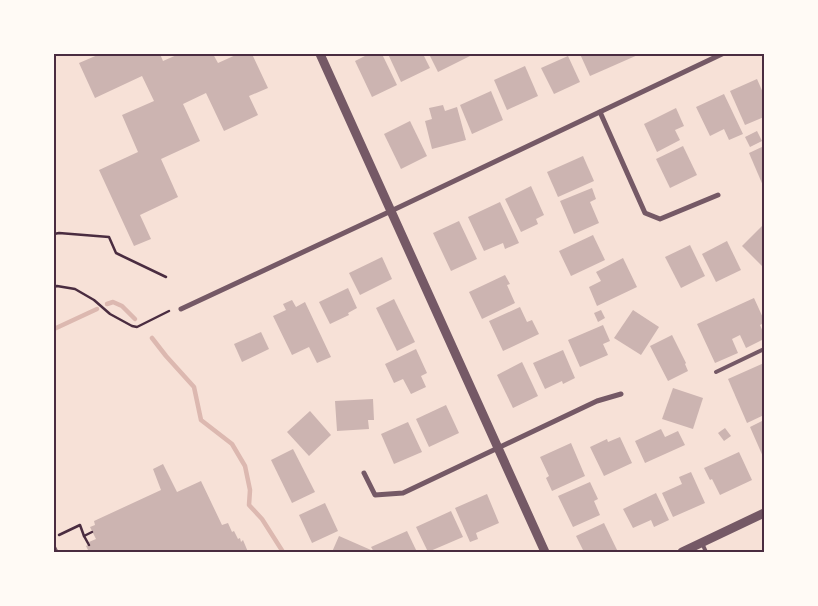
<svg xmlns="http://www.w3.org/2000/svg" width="818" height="606" font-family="Commissioner,sans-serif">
  <rect width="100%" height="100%" fill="#f7e1d7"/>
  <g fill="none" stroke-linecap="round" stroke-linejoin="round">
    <!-- stream -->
    <g stroke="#dcb8b0" stroke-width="4.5">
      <path d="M107 304 113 302 122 306 135 319"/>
      <path d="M54 329 97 309"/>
      <path d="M152 338 166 356 194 387 201 420 232 444 245 466 250 490 249 505 262 519 283 552"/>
    </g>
  </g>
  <!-- building -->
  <g fill="#ccb4b1">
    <path d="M100 54H160L163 61 179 54H213L218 63 238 54H252L268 88 249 96 258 115 224 131 206 93 183 104 200 141 161 159 178 197 140 215 151 239 134 246 99 170 138 152 122 115 154 101 142 76 95 98 79 63Z"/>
    <path d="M369 54H382L397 85 372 97 355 61Z"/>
    <path d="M388 54H423L430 68 401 82Z"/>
    <path d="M429 54H469L470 56 438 72Z"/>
    <path d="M580 54H640L590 76Z"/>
    <path d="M568 56 580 82 554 94 541 68Z"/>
    <path d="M525 66 538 96 507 110 494 80Z"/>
    <path d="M757 79 764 95V117L745 125 730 91Z"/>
    <path d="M491 91 503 120 472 134 460 105Z"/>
    <path d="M724 94 743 134 729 140 724 129 710 136 696 107Z"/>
    <path d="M443 105 445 111 457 107 466 140 432 149 425 121 432 119 429 108Z"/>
    <path d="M676 108 684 126 675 130 680 140 657 152 644 124Z"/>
    <path d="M410 121 427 156 401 169 384 134Z"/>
    <path d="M757 131 762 141 750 147 745 137Z"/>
    <path d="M683 146 697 175 670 188 656 159Z"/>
    <path d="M764 146V188L749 153Z"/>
    <path d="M583 156 594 181 558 197 547 172Z"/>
    <path d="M531 186 544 215 536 219 538 224 521 232 505 199Z"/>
    <path d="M592 188 596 199 590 202 599 223 574 234 560 201Z"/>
    <path d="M500 202 519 243 505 249 503 243 484 251 468 217Z"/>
    <path d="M459 221 477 259 451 271 433 233Z"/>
    <path d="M764 224V265L763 267 742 246Z"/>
    <path d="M593 235 605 260 571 276 559 251Z"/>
    <path d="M727 241 741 270 716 282 702 254Z"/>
    <path d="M690 245 705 276 681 288 665 257Z"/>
    <path d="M382 257 392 279 360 295 349 273Z"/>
    <path d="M623 258 637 287 597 306 589 287 601 281 596 272Z"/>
    <path d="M505 275 510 284 507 285 515 303 482 319 469 292Z"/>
    <path d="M348 288 357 308 348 313 349 315 330 324 319 302Z"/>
    <path d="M754 298 764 320V323L760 325 764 334V339L746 348 740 335 732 339 738 353 715 363 697 324Z"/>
    <path d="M394 299 415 342 397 351 376 308Z"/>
    <path d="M292 300 296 307 305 302 331 357 317 363 309 347 292 355 273 316 286 310 283 304Z"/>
    <path d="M520 307 527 322 532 320 539 334 503 351 489 321Z"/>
    <path d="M601 310 605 318 598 322 594 313Z"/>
    <path d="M633 310 659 327 641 355 614 338Z"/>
    <path d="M603 325 610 341 603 344 608 355 580 367 568 340Z"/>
    <path d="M261 332 269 349 242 362 234 344Z"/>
    <path d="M672 335 686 363 685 364 688 371 668 381 650 346Z"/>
    <path d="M416 349 427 373 421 376 426 387 411 394 403 379 394 383 385 364Z"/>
    <path d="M563 350 575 378 563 384 562 381 545 389 533 363Z"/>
    <path d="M522 362 538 396 513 408 497 375Z"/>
    <path d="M764 363V415L747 423 728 379Z"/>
    <path d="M673 388 703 398 693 429 662 419Z"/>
    <path d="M373 399 374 420H368L369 429 337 431 335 401Z"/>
    <path d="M446 405 459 433 429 447 416 419Z"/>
    <path d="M310 411 331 435 309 456 287 432Z"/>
    <path d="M764 420V459L750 427Z"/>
    <path d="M408 422 422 452 394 464 381 434Z"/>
    <path d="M725 428 731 436 724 441 718 433Z"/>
    <path d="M661 429 665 437 678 431 685 445 645 463 635 441Z"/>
    <path d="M620 437 632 463 604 476 590 447 607 439 608 442Z"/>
    <path d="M571 443 585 476 552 491 546 478 549 476 540 457Z"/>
    <path d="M293 449 315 492 292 503 271 460Z"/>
    <path d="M739 452 752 480 720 495 712 479 710 480 704 468Z"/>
    <path d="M163 464 177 492 201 481 222 525 228 523 232 532 234 531 238 539 240 538 241 542 243 540 248 552H89L86 546 90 544 89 542 96 539 90 527 95 525 94 521 161 490 153 469Z"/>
    <path d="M691 472 705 503 673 517 662 493 682 484 679 477Z"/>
    <path d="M590 482 598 499 594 501 600 515 573 527 558 496Z"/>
    <path d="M656 493 669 520 654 527 651 520 633 528 623 509Z"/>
    <path d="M487 494 499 523 476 533 478 539 470 542 455 508Z"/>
    <path d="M325 503 338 531 312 543 299 515Z"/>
    <path d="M451 511 463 537 428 552 416 527Z"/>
    <path d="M604 523 618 552H584L576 536Z"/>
    <path d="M407 531 417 552H374L371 547Z"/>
    <path d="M339 536 371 550 370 552H332Z"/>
  </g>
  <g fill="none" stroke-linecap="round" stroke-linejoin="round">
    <!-- path -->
    <g stroke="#4a2c40" stroke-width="2.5">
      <path d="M54 234 59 233 109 237 116 253 166 277"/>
      <path d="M54 287 57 286 75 289 94 300 110 314 132 326 137 327 169 311"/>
      <path d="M59 535 80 525 84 536"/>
      <path d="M89 545 84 536 92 532"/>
    </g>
    <!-- service -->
    <g stroke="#755966" stroke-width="4">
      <path d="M716 372 764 349"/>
      <path d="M702 543 706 552"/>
    </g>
    <!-- minor -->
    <g stroke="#755966" stroke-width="5">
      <path d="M600 112 645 213 660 219 718 195"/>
      <path d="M181 309 391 211 722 54"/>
      <path d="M364 473 375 495 403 493 597 401 621 394"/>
      <path d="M54 548 56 552"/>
    </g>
    <!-- tertiary -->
    <g stroke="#755966" stroke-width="9">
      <path d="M320 54 545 552"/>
      <path d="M682 552 764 513"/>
    </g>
  </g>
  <!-- border -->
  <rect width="818" height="606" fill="none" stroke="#fffaf5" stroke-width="110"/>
  <rect x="55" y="55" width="708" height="496" fill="none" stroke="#4a2c40" stroke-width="2"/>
</svg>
